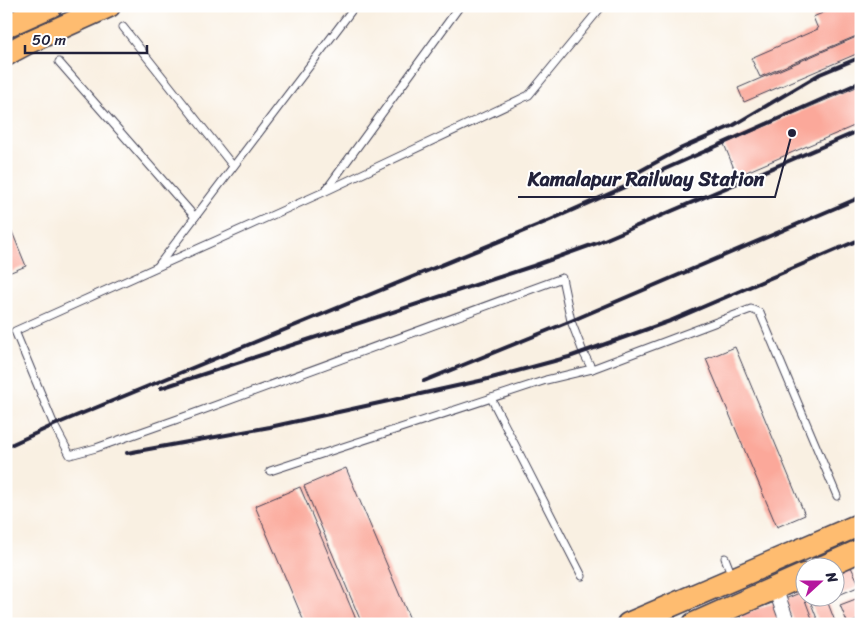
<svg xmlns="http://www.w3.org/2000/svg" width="867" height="630" font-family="Sriracha,sans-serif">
  <rect width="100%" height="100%" fill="#fff"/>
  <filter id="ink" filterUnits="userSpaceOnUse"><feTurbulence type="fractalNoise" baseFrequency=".02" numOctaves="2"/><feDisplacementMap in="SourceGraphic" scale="10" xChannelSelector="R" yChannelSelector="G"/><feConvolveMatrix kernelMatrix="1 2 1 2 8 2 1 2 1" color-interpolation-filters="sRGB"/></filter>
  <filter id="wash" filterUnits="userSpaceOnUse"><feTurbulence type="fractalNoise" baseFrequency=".0096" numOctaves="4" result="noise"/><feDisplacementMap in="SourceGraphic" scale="20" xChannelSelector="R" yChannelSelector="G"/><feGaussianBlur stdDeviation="1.12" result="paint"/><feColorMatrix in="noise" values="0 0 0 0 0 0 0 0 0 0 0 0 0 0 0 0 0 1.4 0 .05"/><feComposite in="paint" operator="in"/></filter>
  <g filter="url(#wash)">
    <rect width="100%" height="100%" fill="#f9f0e2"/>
    <g id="blocks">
      <!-- building -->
      <g fill="#fba89a">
        <path d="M839 6H861V34L760 77 751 58 818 29 813 17Z"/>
        <path d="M861 35V52L744 102 738 88Z"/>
        <path d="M861 85V123L737 176 724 144Z"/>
        <path d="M6 217 26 266 6 274Z"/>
        <path d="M735 347 805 515 777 527 706 359Z"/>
        <path d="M346 468 412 624H362L304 486Z"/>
        <path d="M300 487 358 624H305L255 506Z"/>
        <path d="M851 567 860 586 834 597V574Z"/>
        <path d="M802 592 814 624H795L785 599Z"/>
        <path d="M861 597V619L848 624 840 605Z"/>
        <path d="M809 598H826L836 624H819Z"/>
        <path d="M775 602 783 624H744L740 615Z"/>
      </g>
    </g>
  </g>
  <g filter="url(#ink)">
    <use href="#blocks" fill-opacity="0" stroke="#424154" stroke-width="1"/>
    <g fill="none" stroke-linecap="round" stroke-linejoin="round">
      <!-- lane casing -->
      <g stroke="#424154" stroke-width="9">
        <g id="lane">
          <path d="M123 27 233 166"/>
          <path d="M59 62 195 217"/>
          <path d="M326 190 460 6"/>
          <path d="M158 266 355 6"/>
          <path d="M592 369 751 309 760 313 837 496"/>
          <path d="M491 398 582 576"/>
          <path d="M270 471 546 380 592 369 583 352 571 321 562 278 192 414 96 448 70 455 54 425 15 331 326 191 529 95 602 6"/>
          <path d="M725 558 732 576"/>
        </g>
      </g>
      <!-- street casing -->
      <g stroke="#424154" stroke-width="16">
        <path id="street" d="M775 588 788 624"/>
      </g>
      <!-- primary casing -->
      <g stroke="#424154" stroke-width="25">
        <g id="primary">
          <path d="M6 26 51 6"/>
          <path d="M6 55 14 50 29 42 109 6"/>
          <path d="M821 568 861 550"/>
          <path d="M628 624 861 524"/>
          <path d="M694 624 804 575"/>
        </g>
      </g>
      <!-- lane -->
      <use href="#lane" stroke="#fff" stroke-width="7"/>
      <!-- street -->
      <use href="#street" stroke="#fff" stroke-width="14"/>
      <!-- primary -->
      <use href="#primary" stroke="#febc70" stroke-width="22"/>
      <!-- rail -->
      <g stroke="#22223b" stroke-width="4">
        <path d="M631 176 682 148 734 125 820 74 861 57"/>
        <path d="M424 381 571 321 861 197"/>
        <path d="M161 388 533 266 597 243 861 130"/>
        <path d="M6 447 54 425 548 221 861 82"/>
        <path d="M127 453 270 427 484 380 569 357 670 321 861 239"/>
      </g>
    </g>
  </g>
  <!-- callouts -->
  <path fill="none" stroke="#22223b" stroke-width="2" d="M792 133L775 197H518"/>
  <circle fill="#22223b" stroke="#fff" stroke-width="2" cx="792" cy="133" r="5"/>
  <g font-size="20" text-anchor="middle" font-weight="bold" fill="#22223b" stroke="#fff" stroke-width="4" stroke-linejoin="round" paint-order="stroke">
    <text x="646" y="186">Kamalapur Railway Station</text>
  </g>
  <!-- margin -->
  <rect width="867" height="630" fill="none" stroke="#fff" stroke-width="25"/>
  <!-- north arrow -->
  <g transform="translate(820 582) rotate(69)"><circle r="24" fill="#ffffff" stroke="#a7a7b1"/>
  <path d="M0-4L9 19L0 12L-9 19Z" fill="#b5179e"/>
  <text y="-8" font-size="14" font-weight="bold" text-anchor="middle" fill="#22223b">N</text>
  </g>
  <!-- scale -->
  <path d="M25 45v8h122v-8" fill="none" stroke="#22223b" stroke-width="2.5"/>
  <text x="32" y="45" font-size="15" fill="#22223b" stroke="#ffffff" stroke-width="4" paint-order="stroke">50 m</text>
</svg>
